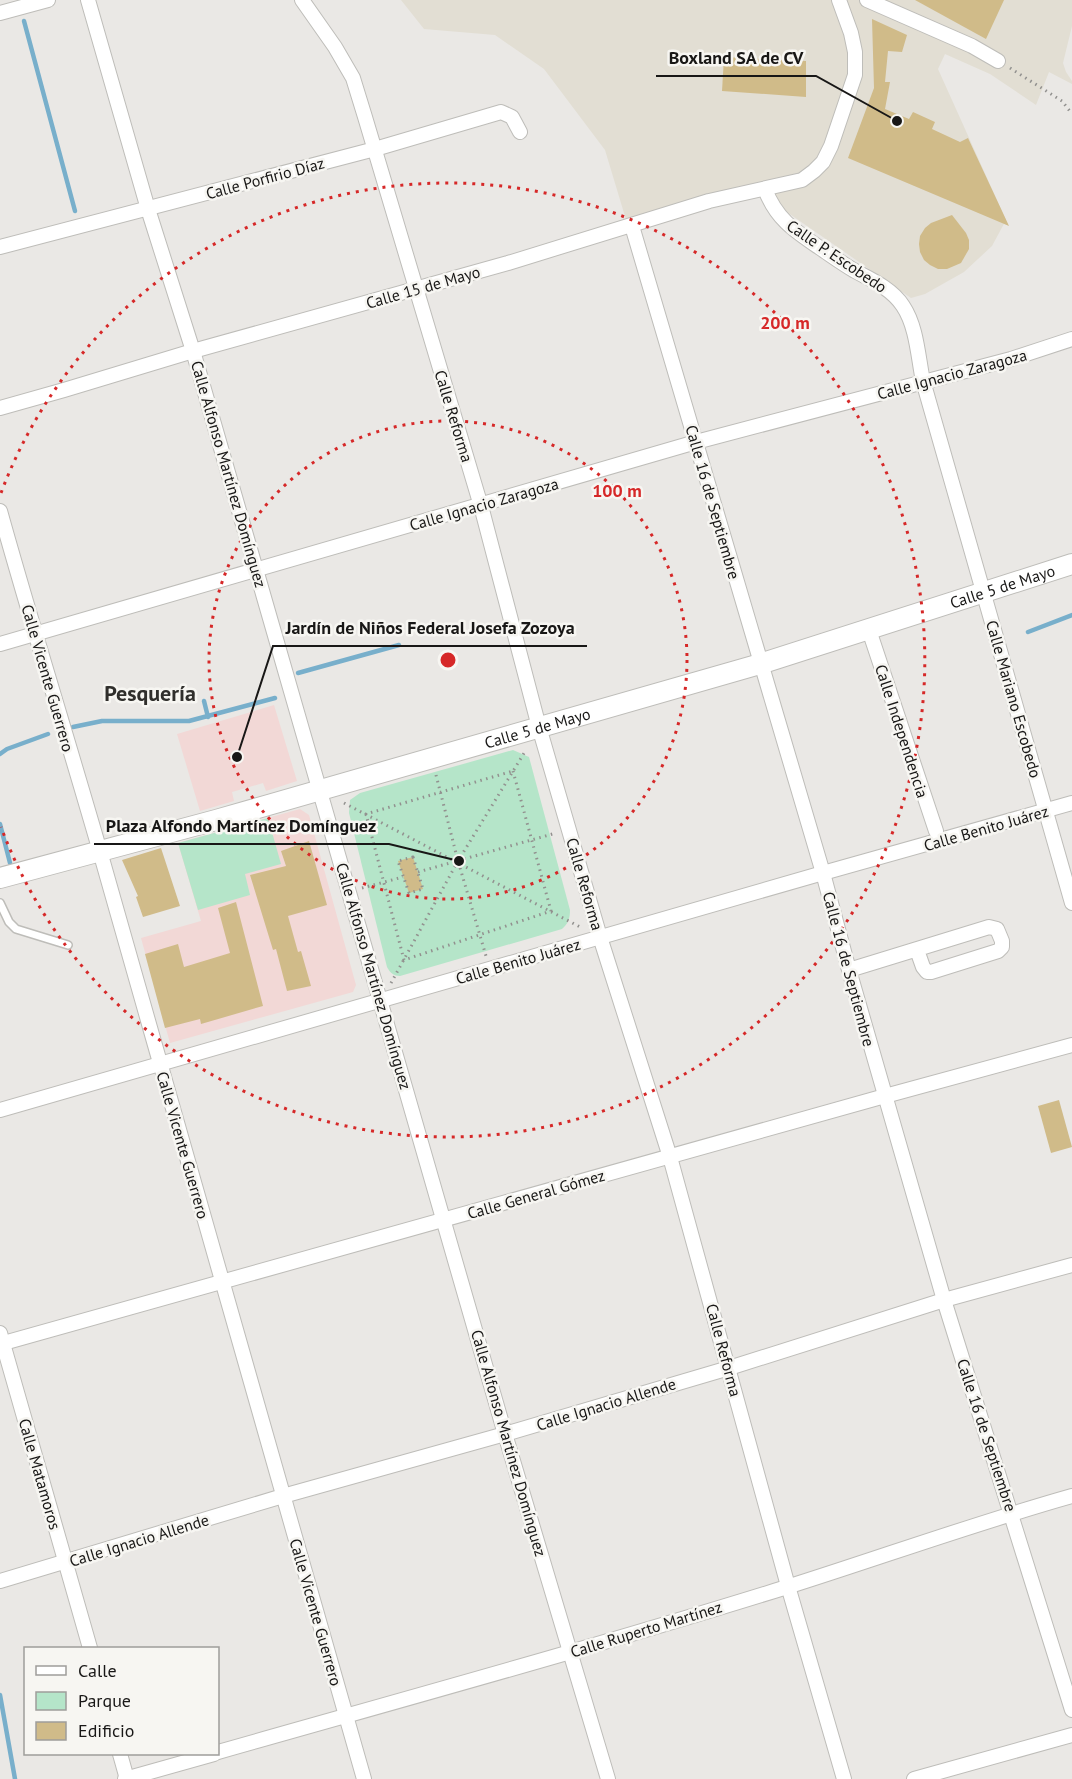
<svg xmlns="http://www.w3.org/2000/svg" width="1072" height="1779" font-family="'PT Sans',sans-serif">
  <rect width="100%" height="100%" fill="#eae8e5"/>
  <!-- built -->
  <path fill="#e2ded3" d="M401 0H1072V26L1063 63 1066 72 1072 81V84L1049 72 1036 105 990 74 945 54 938 69 1006 220 992 246 964 272 925 294 911 298 781 208 769 180 703 197 627 223 605 150 544 69 495 35 424 29Z"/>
  <!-- education -->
  <g fill="#f2d8d6">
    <path d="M274 705 297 781 266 791 263 783 239 790 232 792 234 801 200 811 177 734Z"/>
    <path d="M300 809 309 815 356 985 353 992 170 1043 141 938 201 921 178 843Z"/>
  </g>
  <!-- green -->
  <g fill="#b5e5c9">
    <path d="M513 750 529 757 570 910C570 918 568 924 562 929L400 976C394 976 390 973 387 967L349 813 350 800 360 793Z"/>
    <path d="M268 818 281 864 245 874 250 895 198 910 178 843Z"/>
  </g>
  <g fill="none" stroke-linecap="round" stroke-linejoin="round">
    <!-- stream -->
    <g stroke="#78afcb" stroke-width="4.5">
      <path d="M24 21 75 211"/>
      <path d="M1028 632 1072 615"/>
      <path d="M298 673 399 645"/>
      <path d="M204 701 208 717"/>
      <path d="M73 727 102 721H189L275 698"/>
      <path d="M0 754 7 749 48 734"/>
      <path d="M0 824 10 863"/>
      <path d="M0 1695 15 1779"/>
    </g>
  </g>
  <!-- building -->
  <g fill="#d0bb89">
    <path d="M915 0H1004L986 39Z"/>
    <path d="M872 19 907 35 902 52 888 51 885 82H890L885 109 909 119 913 112 935 122 932 129 960 142 968 138 1009 226 848 158 874 88Z"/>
    <path d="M724 57 806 61V97L722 91Z"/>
    <path d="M952 215 966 233 969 240V249L961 263 947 269H938L930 265 924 260 920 252 919 244 920 236 925 228 931 223Z"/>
    <path d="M309 841 327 905 288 916 298 952 301 951 311 986 287 991 276 949 273 950 250 875 286 866 281 851Z"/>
    <path d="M161 848 180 906 143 917 136 897 138 896 122 860Z"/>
    <path d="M413 857 423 889 409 893 398 861Z"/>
    <path d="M236 902 263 1006 201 1024 200 1019 165 1028 145 954 178 944 184 967 230 953 218 908Z"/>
    <path d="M1059 1100 1072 1147 1051 1153 1038 1106Z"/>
  </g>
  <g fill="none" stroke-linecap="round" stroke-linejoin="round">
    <!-- lane casing -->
    <g stroke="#bebdb9" stroke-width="10">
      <path id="lane" d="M0 903 9 922 16 929 68 945"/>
    </g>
    <!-- street casing -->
    <g stroke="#bebdb9" stroke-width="16">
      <g id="street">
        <path d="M88 0 148 209 193 351 505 1434 608 1779"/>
        <path d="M302 0 335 47 353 78 365 117 481 506 539 727 600 937 670 1157 788 1586 844 1779"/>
        <path d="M867 0 972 46 998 61"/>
        <path d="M0 13 48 0"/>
        <path d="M765 189C776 219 795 231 820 248 832 256 843 264 855 271 872 280 892 289 903 306 917 327 918 357 923 381L1072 903"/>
        <path d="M632 226 823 873 849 970 944 1300 1072 1710"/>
        <path d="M0 247 375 149 501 112 512 117 520 132"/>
        <path d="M0 408 64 390 193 351 508 263 709 201 802 180 814 171 823 162 831 146 855 75V52L851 33 839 0"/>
        <path d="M0 511C32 626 68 740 101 855 189 1163 274 1472 364 1779"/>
        <path d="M869 630 936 831"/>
        <path d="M0 644 696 442 1011 359 1072 339"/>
        <path d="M849 970 989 927 997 929 1002 941V947L998 951 931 972H927L923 967 917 950"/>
        <path d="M0 1110 823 873 1072 803"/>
        <path d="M0 1333 90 1648"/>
        <path d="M0 1344 885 1096 1072 1045"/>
        <path d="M0 1581 283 1496 505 1434 729 1368 944 1300 1072 1265"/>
        <path d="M218 1752C408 1698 598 1646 787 1587 882 1557 976 1523 1072 1496"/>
        <path d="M120 1754 127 1779"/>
        <path d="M125 1779 214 1754"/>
        <path d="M914 1779 1072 1735"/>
      </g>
    </g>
    <!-- secondary casing -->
    <g stroke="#bebdb9" stroke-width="22">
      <g id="secondary">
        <path id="s1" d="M0 878 216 820 760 664 1072 564"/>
      </g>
    </g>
    <!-- path -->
    <g stroke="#92918f" stroke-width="3" stroke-dasharray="1.5 4.5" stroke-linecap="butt">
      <path d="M1010 68 1062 101 1072 114"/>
      <path d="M513 771 551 911 404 960 366 814Z"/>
      <path d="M436 775 458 861 486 956"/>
      <path d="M344 803 582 928"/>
      <path d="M413 857 423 889 409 893 398 861Z"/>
      <path d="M418 872 556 833"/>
      <path d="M362 888 403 877"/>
      <path d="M391 983 458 861 526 750"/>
    </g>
    <!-- lane -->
    <use href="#lane" stroke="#fff" stroke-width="7"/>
    <!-- street -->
    <use href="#street" stroke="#fff" stroke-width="14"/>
    <!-- secondary -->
    <use href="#secondary" stroke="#fff" stroke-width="20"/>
  </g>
  <!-- distance rings -->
  <g fill="none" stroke="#d62828" stroke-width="3" stroke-dasharray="3 6">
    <circle cx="448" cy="660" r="239"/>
    <path d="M1 493A477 477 0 1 1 1 827"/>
  </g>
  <g text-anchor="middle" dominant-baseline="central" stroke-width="5" stroke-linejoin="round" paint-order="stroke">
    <!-- street labels -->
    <g font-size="16" fill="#181716" stroke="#f7f6f2">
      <text transform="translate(265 178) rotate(-15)">Calle Porfirio Díaz</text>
      <text transform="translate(837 256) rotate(34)">Calle P. Escobedo</text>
      <text transform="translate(423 287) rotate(-16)">Calle 15 de Mayo</text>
      <text transform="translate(952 374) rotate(-15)">Calle Ignacio Zaragoza</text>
      <text transform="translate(454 416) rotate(73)">Calle Reforma</text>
      <text transform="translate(229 474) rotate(74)">Calle Alfonso Martínez Domínguez</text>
      <text transform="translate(713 502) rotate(74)">Calle 16 de Septiembre</text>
      <text transform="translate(484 504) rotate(-16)">Calle Ignacio Zaragoza</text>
      <text stroke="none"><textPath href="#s1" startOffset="1044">Calle 5 de Mayo</textPath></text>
      <text transform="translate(48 678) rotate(74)">Calle Vicente Guerrero</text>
      <text transform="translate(1014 699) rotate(74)">Calle Mariano Escobedo</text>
      <text stroke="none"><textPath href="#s1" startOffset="558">Calle 5 de Mayo</textPath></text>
      <text transform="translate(902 731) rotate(72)">Calle Independencia</text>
      <text transform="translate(986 828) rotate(-16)">Calle Benito Juárez</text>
      <text transform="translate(585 884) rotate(74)">Calle Reforma</text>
      <text transform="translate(518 961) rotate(-16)">Calle Benito Juárez</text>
      <text transform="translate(849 969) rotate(75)">Calle 16 de Septiembre</text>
      <text transform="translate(374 976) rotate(74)">Calle Alfonso Martínez Domínguez</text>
      <text transform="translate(183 1145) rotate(74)">Calle Vicente Guerrero</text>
      <text transform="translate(536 1194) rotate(-16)">Calle General Gómez</text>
      <text transform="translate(724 1350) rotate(75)">Calle Reforma</text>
      <text transform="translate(606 1404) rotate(-17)">Calle Ignacio Allende</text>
      <text transform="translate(987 1435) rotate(72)">Calle 16 de Septiembre</text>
      <text transform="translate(509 1443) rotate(74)">Calle Alfonso Martínez Domínguez</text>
      <text transform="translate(40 1474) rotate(74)">Calle Matamoros</text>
      <text transform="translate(139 1540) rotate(-17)">Calle Ignacio Allende</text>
      <text transform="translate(316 1612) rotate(74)">Calle Vicente Guerrero</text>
      <text transform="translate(646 1629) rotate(-17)">Calle Ruperto Martínez</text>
    </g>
    <!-- district labels -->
    <g font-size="22" font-weight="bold" fill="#302f2c" stroke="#f7f6f2">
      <text x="150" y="693">Pesquería</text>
    </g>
  </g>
  <circle cx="448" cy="660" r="9" fill="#d62828" stroke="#f7f6f2" stroke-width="3"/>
  <g font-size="18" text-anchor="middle" font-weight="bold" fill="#d62828" stroke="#f7f6f2" stroke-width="5" stroke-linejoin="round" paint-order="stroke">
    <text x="785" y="329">200 m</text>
    <text x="617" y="497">100 m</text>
  </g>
  <!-- callouts -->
  <path fill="none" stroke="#181716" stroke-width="2" d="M897 121L816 76H656M237 757L273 646H587M459 861L389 844H94"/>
  <g fill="#181716" stroke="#f7f6f2" stroke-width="2">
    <circle cx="897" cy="121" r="6"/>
    <circle cx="237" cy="757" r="6"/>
    <circle cx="459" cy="861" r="6"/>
  </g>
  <g font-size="18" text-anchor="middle" font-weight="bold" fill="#181716" stroke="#f7f6f2" stroke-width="5" stroke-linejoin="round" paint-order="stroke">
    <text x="736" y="64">Boxland SA de CV</text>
    <text x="430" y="634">Jardín de Niños Federal Josefa Zozoya</text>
    <text x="241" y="832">Plaza Alfondo Martínez Domínguez</text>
  </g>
  <!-- legend -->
  <rect x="24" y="1647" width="195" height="108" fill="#f7f6f2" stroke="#9e9d9a" stroke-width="1.5"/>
  <rect x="36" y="1666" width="30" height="9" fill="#ffffff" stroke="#9e9d9a" stroke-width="1.5"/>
  <text x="78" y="1677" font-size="18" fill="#181716">Calle</text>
  <rect x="36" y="1692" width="30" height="18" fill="#b5e5c9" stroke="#9e9d9a" stroke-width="1.5"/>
  <text x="78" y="1707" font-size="18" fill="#181716">Parque</text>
  <rect x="36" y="1722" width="30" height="18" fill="#d0bb89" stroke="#9e9d9a" stroke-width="1.5"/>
  <text x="78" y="1737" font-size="18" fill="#181716">Edificio</text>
</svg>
